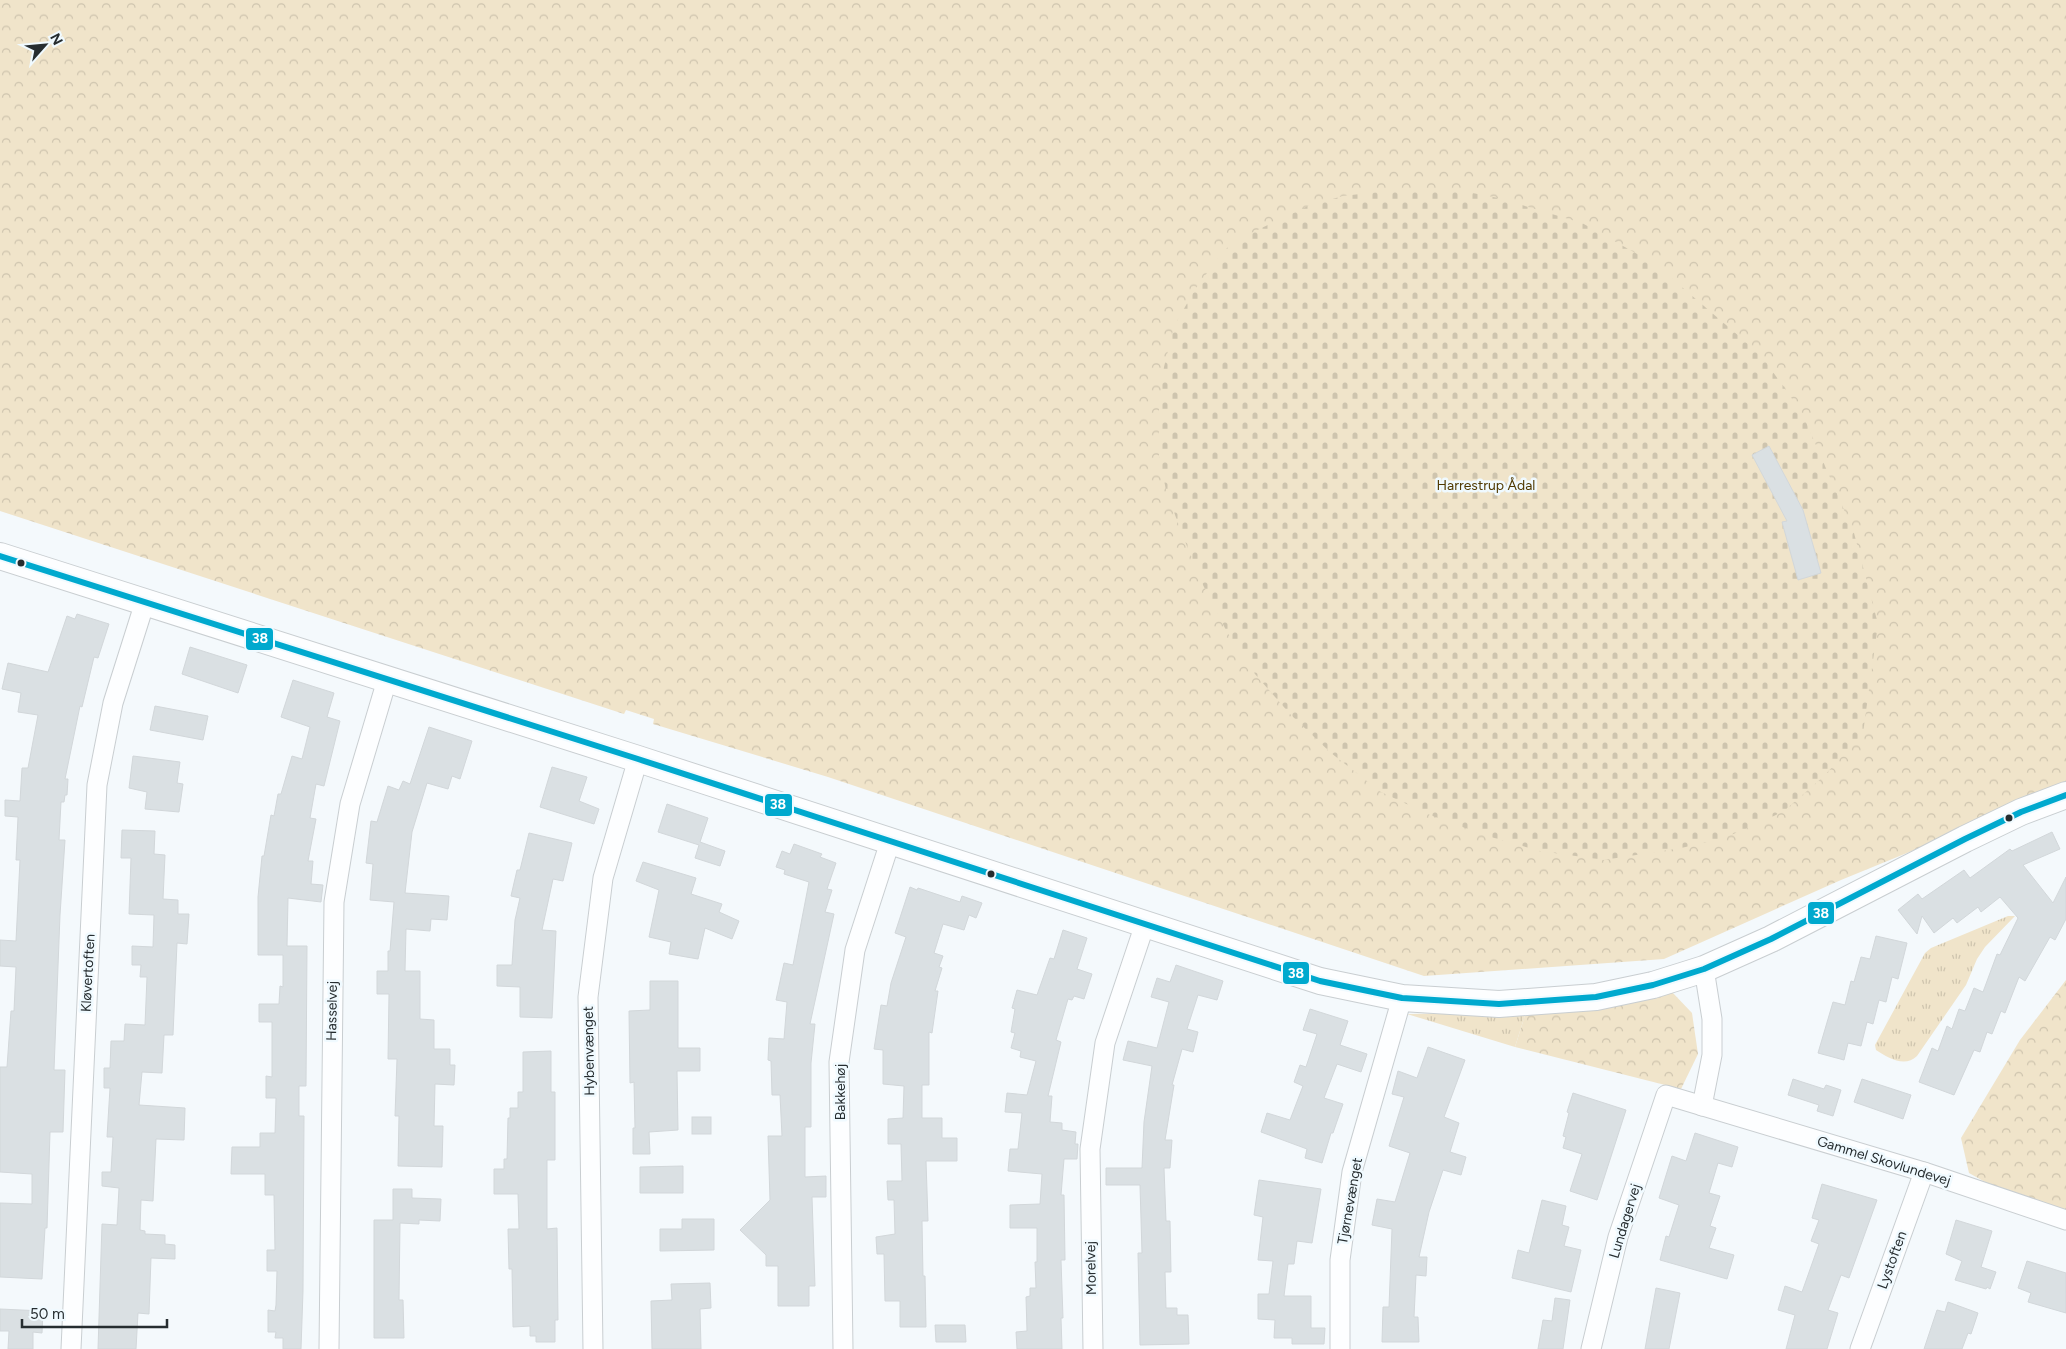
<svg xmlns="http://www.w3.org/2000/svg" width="2066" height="1349" font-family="Figtree,sans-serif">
  <defs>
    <pattern id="grass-tufts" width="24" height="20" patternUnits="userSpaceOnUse" patternTransform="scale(1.25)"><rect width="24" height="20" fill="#f0e4ca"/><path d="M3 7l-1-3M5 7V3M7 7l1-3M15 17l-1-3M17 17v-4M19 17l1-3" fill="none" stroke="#cec4ae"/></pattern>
    <pattern id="forest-crowns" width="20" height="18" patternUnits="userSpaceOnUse" patternTransform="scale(1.25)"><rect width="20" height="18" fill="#f0e4ca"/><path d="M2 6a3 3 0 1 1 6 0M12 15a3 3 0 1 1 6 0" fill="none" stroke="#cec4ae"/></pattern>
    <pattern id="cemetery-stones" width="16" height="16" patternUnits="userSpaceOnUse" patternTransform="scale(1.25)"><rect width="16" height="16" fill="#f0e4ca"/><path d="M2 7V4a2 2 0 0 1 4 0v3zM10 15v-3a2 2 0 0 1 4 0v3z" fill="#cec4ae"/></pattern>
  </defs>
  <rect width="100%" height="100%" fill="#f4f9fc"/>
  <!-- grass -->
  <g fill="url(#grass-tufts)">
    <path d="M2008 916H2015L1985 947 1977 959 1966 985 1917 1056C1905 1068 1888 1058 1876 1050L1875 1045 1925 953 1931 948Z"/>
    <path d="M1526 1012 1515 1047 1407 1014Z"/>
  </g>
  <!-- forest -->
  <g fill="url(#forest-crowns)">
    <path d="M0 0H2066V788L1841 880 1664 959 1424 976 828 777 653 724 654 719 626 710 624 714 0 511Z"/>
    <path d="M2066 980V1211L2001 1191 1969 1173 1961 1138 2020 1040Z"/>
    <path d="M1672 992 1692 1013 1698 1054 1681 1089 1515 1047 1526 1012Z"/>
  </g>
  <!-- cemetery -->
  <path fill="url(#cemetery-stones)" d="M1452 189 1498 198 1582 223 1655 264 1761 355 1802 413 1854 533 1878 624 1863 733 1824 776 1784 811 1755 825 1721 839 1681 848 1604 860 1540 851 1484 835 1430 815 1381 792 1331 753 1290 714 1255 674 1227 632 1203 585 1182 534 1166 490 1159 456V408L1164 367 1174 326 1196 288 1215 262 1228 247 1249 234 1308 206 1343 196 1395 190Z"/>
  <!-- building -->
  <g fill="#dae0e3" stroke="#d2d7da">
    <path d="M1769 446 1803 510 1821 573 1798 580 1782 522 1787 521 1752 455Z"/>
    <path d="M77 614 109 624 98 658 94 657 82 707 80 706 65 779H68L67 795H65L64 802H61L59 840H65L60 915 54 1070H65L63 1132H50L47 1228H45L42 1279 0 1277V1203L32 1204V1174L0 1172V1067H7L11 1011H14L16 967 0 966V940L16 941 20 860H16L18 817 5 816V800L20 801 22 768H28L38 715 18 712 21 693 2 689 8 663 48 672 67 616 75 619Z"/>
    <path d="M190 647 247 665 238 693 182 674Z"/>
    <path d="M293 680 334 693 327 717 340 721 324 786 316 784 310 818 316 819 308 861H313L311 884 323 885 321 902 288 898 287 946H307L306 1086H299V1116H304L303 1291 301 1349H283V1338H275L276 1332H268V1310L275 1311 276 1305 277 1271H267V1250H275L274 1195H265V1174H231L232 1147H260V1133H275L276 1098H266V1076L272 1077V1022H259V1004H279L280 986 283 987V955H258V897L262 856H264L271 815 274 816 278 794H281L292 756 302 759 310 727 281 717Z"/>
    <path d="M155 706 208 716 203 740 150 730Z"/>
    <path d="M429 727 472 741 460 779 452 776 448 789 427 783 412 832 405 893 449 896 447 920 431 919 430 931 406 929 405 971H420V1019L434 1020V1049H450V1065H455L454 1085 435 1084 434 1126H443L442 1167 398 1166 399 1116H395L397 1059H388L389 994H377V971H388V951H390L394 902 370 900 373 864 366 863 371 821 377 822 388 786 399 790 403 781 410 784Z"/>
    <path d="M133 756 180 762 177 783 183 784 179 812 145 809 147 792 129 788Z"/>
    <path d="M552 767 587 777 579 801 599 809 594 824 540 807Z"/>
    <path d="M667 804 708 818 700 842 725 851 720 866 695 858 699 845 658 832Z"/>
    <path d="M122 830 155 831 154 854 165 855 163 899 178 900V914H189L187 944 177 943 173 1035H164L162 1073 142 1072 139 1105 185 1108 184 1140 156 1139 153 1201 141 1200 140 1230 145 1231V1234L165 1235V1244L175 1245V1259L151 1258 149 1314 138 1313 136 1349H98L102 1224 117 1225 119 1188 102 1186V1172H111L113 1137H107L110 1088H104V1068H110L111 1041H124L125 1024 145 1025 147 977H140L141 965H132V946L153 947 154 915 129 914 131 858H121Z"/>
    <path d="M2052 832 2060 849 2023 865 2053 903 2066 877V919L2055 940 2050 937 2025 981 2019 977 2005 1013 2001 1011 1992 1034 1987 1032 1980 1052 1974 1050 1954 1095 1919 1082 1932 1048 1938 1051 1947 1026 1952 1029 1959 1009 1965 1011 1974 988 1983 992 1997 954 2000 955 2018 918 2000 897 1981 912 1978 907 1957 923 1953 918 1934 933 1922 916 1917 934 1898 910 1918 894 1922 899 1964 870 1970 878 2010 849 2012 851Z"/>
    <path d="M529 833 572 843 563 881 553 879 542 930 556 931 552 1018 520 1017V987L497 986V965H512L515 920 520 898 511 896 517 870H520Z"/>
    <path d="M794 844 822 854 820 857 836 863 827 889 832 890 825 912 834 914 810 1024H815L811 1063V1127H805V1177L826 1176V1197H812L815 1286H809V1306H778V1266H766V1255L740 1230 770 1200 768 1136H782L780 1095H772L771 1061 768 1060 769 1038 784 1039 787 1002 776 1000 784 963 793 965 809 882 784 874 785 870 776 867 782 851 790 854Z"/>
    <path d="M643 862 696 878 691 894 722 904 719 912 739 921 732 939 705 928 698 959 669 954 671 942 649 937 659 890 636 881Z"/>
    <path d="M910 887 917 890 918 888 960 902 962 896 982 903 976 918 969 915 964 930 943 924 934 953 943 956 939 967 942 968 935 991H938L932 1033 929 1032V1085H922V1118H942V1138H957V1161H926L928 1221H922L923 1276H925L926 1327H900V1301H885L884 1254H877L876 1237 895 1234 894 1200H888L887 1181H902L901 1144H888V1119L903 1118 904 1086 883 1084V1050L874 1049 881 1005 887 1006 891 983 906 937 895 933Z"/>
    <path d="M1063 930 1087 938 1077 969 1092 974 1084 999 1074 996 1072 1000 1068 999 1056 1040 1061 1042 1048 1096H1052L1050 1122 1062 1123V1130L1076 1132 1075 1144H1078L1077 1159H1064L1061 1195H1064L1065 1260H1061L1063 1318H1061L1062 1349H1017L1016 1332 1027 1331 1026 1297 1030 1296V1288H1036L1035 1262H1037V1228H1010V1205L1040 1204 1042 1174 1008 1171 1010 1149H1018L1022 1113 1005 1112 1007 1093 1027 1095 1036 1061 1020 1057 1021 1051 1011 1048 1015 1033 1011 1032 1015 1009 1012 1008 1017 990 1037 995 1050 958 1054 959Z"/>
    <path d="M1876 936 1907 943 1898 979 1892 977 1886 1002 1879 1000 1873 1024 1867 1022 1861 1046 1848 1043 1844 1060 1818 1053 1833 1002 1845 1005 1851 981 1854 982 1861 957 1870 959Z"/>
    <path d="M1176 965 1223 981 1217 1000 1198 995 1187 1029 1198 1032 1193 1052 1182 1049 1172 1085H1174L1165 1140H1172L1170 1168H1164L1166 1221H1170L1171 1272H1165L1166 1308H1177V1315H1188L1189 1344 1140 1345 1138 1253H1142L1140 1185H1106V1168H1142L1144 1122 1152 1066 1123 1060 1128 1041 1157 1048 1169 1002 1151 997 1157 978 1170 982Z"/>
    <path d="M650 981H678V1048H700V1071H677L678 1130 649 1132 650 1154H633V1128H635L634 1082 630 1083 629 1011 650 1010Z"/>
    <path d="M1310 1009 1348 1021 1340 1045 1367 1054 1361 1072 1337 1064 1324 1098 1343 1104 1333 1133H1331L1322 1163 1305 1158 1307 1149 1261 1132 1267 1113 1290 1120 1303 1086 1294 1082 1300 1065 1306 1067 1317 1034 1303 1030Z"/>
    <path d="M1428 1047 1465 1060 1444 1117 1459 1123 1450 1152 1466 1157 1461 1175 1443 1170 1429 1212 1419 1257H1427L1426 1276 1416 1275 1414 1317H1418L1419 1342H1382L1383 1307H1389L1392 1229 1372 1225 1377 1199 1395 1202 1410 1153 1389 1146 1404 1097 1392 1094 1398 1071 1417 1078Z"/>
    <path d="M551 1051V1092H555V1160H547V1229L557 1228 558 1320H555V1342H536V1336H530V1326L513 1327 512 1269H509L508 1229H519L518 1194H494V1169H504V1159H507L508 1118H510V1108H518V1092H523V1052Z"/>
    <path d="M1793 1079 1824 1089 1826 1085 1841 1090 1833 1116 1817 1111 1819 1105 1788 1095Z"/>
    <path d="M1862 1079 1911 1095 1903 1119 1854 1102Z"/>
    <path d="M1573 1093 1626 1110 1597 1200 1570 1191 1582 1154 1563 1148 1566 1137 1563 1136 1569 1113 1567 1112Z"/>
    <rect x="692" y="1117" width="19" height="17"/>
    <path d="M1695 1133 1738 1147 1732 1167 1718 1163 1709 1193 1720 1196 1710 1226 1716 1228 1709 1248 1734 1255 1727 1279 1660 1260 1666 1236 1669 1237 1679 1205 1659 1198 1672 1156 1686 1161Z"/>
    <path d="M683 1166V1193H640V1167Z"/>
    <path d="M1259 1180 1321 1189 1312 1243 1297 1241 1294 1264H1288L1284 1296H1311V1328H1325L1324 1344H1292V1338H1274L1275 1320 1258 1319V1294H1269L1273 1261 1258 1260 1263 1217 1254 1215Z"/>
    <path d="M1822 1184 1877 1200 1849 1278 1841 1275 1828 1310 1838 1313 1827 1349H1786L1795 1315 1778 1310 1785 1286 1802 1292 1819 1244 1811 1241 1819 1220 1812 1218Z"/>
    <path d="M393 1189H412V1198L441 1199 440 1221 419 1220V1224L400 1223 399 1300H403L404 1338H374V1220H393Z"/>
    <path d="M1542 1200 1566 1206 1562 1225 1569 1227 1564 1246 1581 1250 1571 1292 1512 1278 1518 1250 1529 1253Z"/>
    <path d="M682 1219H714V1250L660 1251V1229H682Z"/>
    <path d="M1956 1220 1992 1231 1981 1267 1996 1272 1990 1289 1987 1287 1986 1289 1955 1280 1962 1261 1946 1254Z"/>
    <path d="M2027 1261 2066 1273V1313L2028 1302 2031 1293 2018 1288Z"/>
    <path d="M710 1283 711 1308 700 1309 701 1349H652L651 1301 672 1300 671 1284Z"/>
    <path d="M1656 1288 1680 1293 1669 1349H1645Z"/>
    <path d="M1555 1298 1570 1300 1563 1349H1538L1543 1320 1552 1321Z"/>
    <path d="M1948 1302 1978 1313 1971 1334 1968 1333 1962 1349H1924L1937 1310 1945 1312Z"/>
    <path d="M0 1309 43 1311 42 1333 33 1332V1349H8L9 1331H0Z"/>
    <path d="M935 1325H965L966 1342H936Z"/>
  </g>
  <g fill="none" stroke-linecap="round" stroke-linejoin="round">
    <!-- street casing -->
    <g stroke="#c9ced1" stroke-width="21">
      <g id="street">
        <path d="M1702 1106 1712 1055V1019L1704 969"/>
        <path d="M71 1349 97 785 113 703 145 602"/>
        <path d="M329 1349 334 902 350 804 387 680"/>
        <path d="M593 1349 588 997 603 878 638 759"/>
        <path d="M843 1349 839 1062 855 950 890 842"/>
        <path d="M1093 1349 1090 1149 1105 1043 1145 924"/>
        <path d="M1340 1349V1260L1352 1172 1402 998"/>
        <path d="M1591 1349 1618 1237 1666 1095 1924 1172 2066 1220"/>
        <path d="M1860 1349 1924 1172"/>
      </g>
    </g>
    <!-- secondary casing -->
    <g stroke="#c9ced1" stroke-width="28">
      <path id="secondary" d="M0 556 638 759 1320 981 1402 998 1499 1004 1596 997 1653 985 1704 969 1771 939 1965 839 2021 812 2066 795"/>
    </g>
    <!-- street -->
    <use href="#street" stroke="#fdfeff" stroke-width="19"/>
    <!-- secondary -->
    <use href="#secondary" stroke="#fdfeff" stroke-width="26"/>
    <!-- bus-1 casing -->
    <g stroke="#f0faff" stroke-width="10">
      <path id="bus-1" d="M0 556 638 759 1320 981 1402 998 1499 1004 1596 997 1653 985 1704 969 1771 939 1965 839 2021 812 2066 795"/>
    </g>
    <!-- bus-1 -->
    <use href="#bus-1" stroke="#00a9ce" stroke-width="6"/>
  </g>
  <!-- markers -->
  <g fill="#262d30" stroke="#f0faff" stroke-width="2">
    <circle cx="21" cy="563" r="4.5"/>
    <circle cx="2009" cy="818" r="4.5"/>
    <circle cx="991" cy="874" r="4.5"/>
  </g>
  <g text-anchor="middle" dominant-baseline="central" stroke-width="5" stroke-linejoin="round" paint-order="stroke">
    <!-- park labels -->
    <g font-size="14" fill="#503900" stroke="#f0faff">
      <text x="1486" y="485">Harrestrup Ådal</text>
    </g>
    <!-- street labels -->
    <g font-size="14" fill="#262d30" stroke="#f0faff">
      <text transform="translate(88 973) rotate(-87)">Kløvertoften</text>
      <text transform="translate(332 1011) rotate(-89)">Hasselvej</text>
      <text transform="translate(589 1051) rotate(-91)">Hybenvænget</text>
      <text transform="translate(840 1092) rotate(-90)">Bakkehøj</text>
      <text transform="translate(1884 1161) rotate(17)">Gammel Skovlundevej</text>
      <text transform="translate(1350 1201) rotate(-80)">Tjørnevænget</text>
      <text transform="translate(1625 1221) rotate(-73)">Lundagervej</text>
      <text transform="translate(1892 1260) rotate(-70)">Lystoften</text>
      <text transform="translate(1091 1268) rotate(-91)">Morelvej</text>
    </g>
  </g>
  <g stroke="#f0faff" stroke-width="2">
    <rect x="245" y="627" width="29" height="24" rx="5" fill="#00a9ce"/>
    <rect x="764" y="793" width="29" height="24" rx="5" fill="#00a9ce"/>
    <rect x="1807" y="901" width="28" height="24" rx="5" fill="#00a9ce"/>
    <rect x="1282" y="961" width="28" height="24" rx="5" fill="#00a9ce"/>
  </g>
  <g font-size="14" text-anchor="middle" font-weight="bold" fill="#fff">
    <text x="260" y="643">38</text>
    <text x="778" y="809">38</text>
    <text x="1821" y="918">38</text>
    <text x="1296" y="978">38</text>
  </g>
  <!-- north arrow -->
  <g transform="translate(45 45) rotate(63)" stroke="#f0faff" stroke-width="4" paint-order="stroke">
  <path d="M0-4L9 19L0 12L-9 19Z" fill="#262d30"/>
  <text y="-8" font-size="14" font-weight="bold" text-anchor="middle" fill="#262d30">N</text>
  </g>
  <!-- scale -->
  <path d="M22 1319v8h145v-8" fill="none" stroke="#262d30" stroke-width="2.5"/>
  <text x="30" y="1319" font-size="15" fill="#262d30" stroke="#f0faff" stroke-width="4" paint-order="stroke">50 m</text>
</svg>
